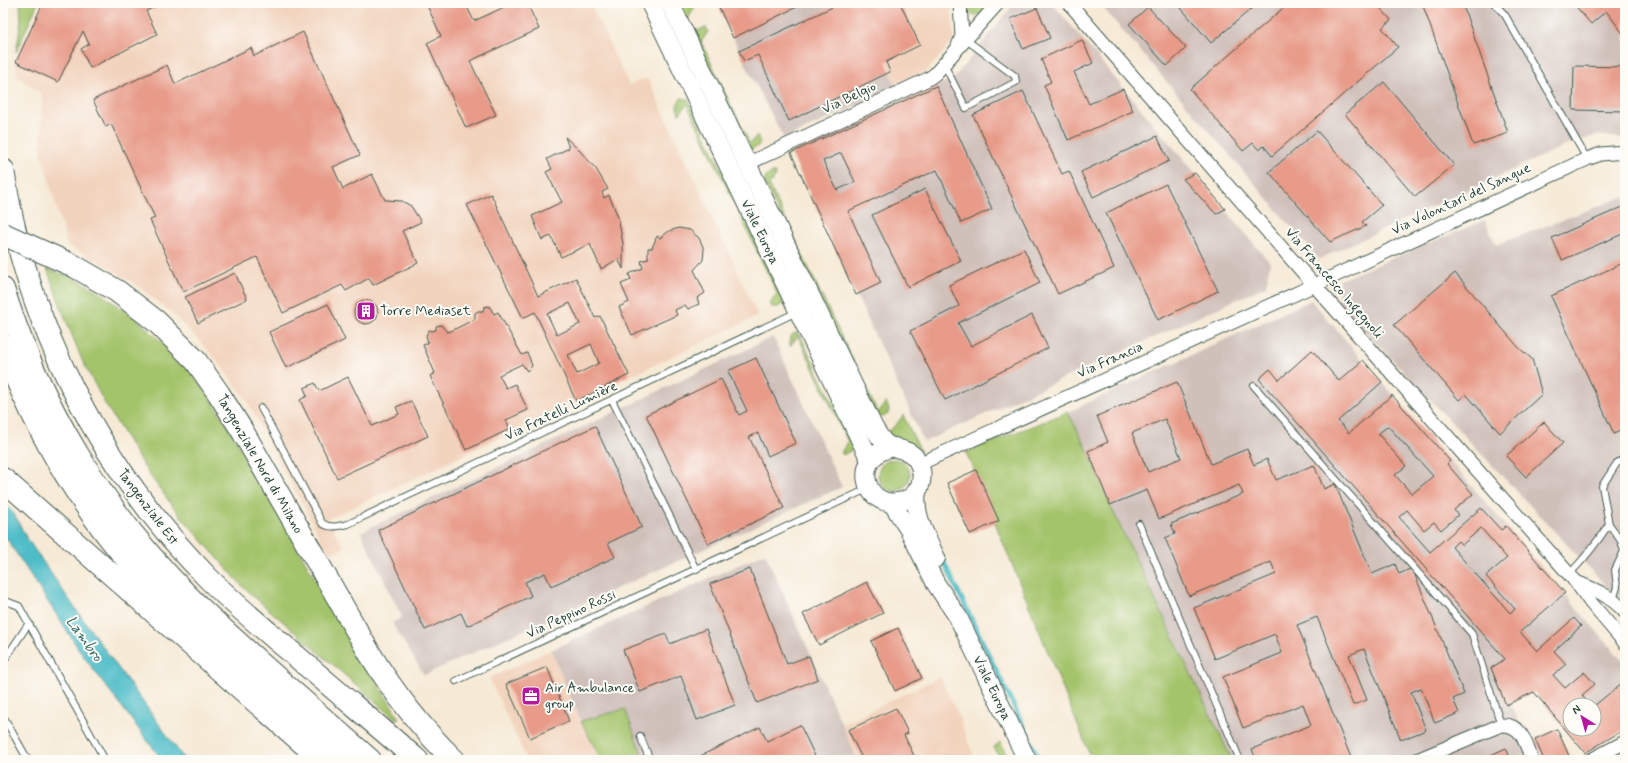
<svg xmlns="http://www.w3.org/2000/svg" width="1628" height="763" font-family="Mynerve,sans-serif">
  <rect width="100%" height="100%" fill="#fdfcf7"/>
  <filter id="ink" filterUnits="userSpaceOnUse"><feTurbulence type="fractalNoise" baseFrequency=".025" numOctaves="2"/><feDisplacementMap in="SourceGraphic" scale="8" xChannelSelector="R" yChannelSelector="G"/><feConvolveMatrix kernelMatrix="1 2 1 2 8 2 1 2 1" color-interpolation-filters="sRGB"/></filter>
  <filter id="wash" filterUnits="userSpaceOnUse"><feTurbulence type="fractalNoise" baseFrequency=".012" numOctaves="4" result="noise"/><feDisplacementMap in="SourceGraphic" scale="16" xChannelSelector="R" yChannelSelector="G"/><feGaussianBlur stdDeviation="0.9" result="paint"/><feColorMatrix in="noise" values="0 0 0 0 0 0 0 0 0 0 0 0 0 0 0 0 0 1.4 0 .05"/><feComposite in="paint" operator="in"/></filter>
  <g filter="url(#wash)">
    <rect width="100%" height="100%" fill="#f6ead6"/>
    <!-- built -->
    <g fill="#f2d4be">
      <path d="M42 3H590L629 85 641 80 648 79 758 316 328 519 344 548 329 554 246 399 211 353 171 312 135 284 96 260 67 245 41 152 42 95 17 76 15 61Z"/>
      <path d="M858 3H951L954 40 927 71 896 87 890 72Z"/>
      <path d="M551 650 581 721 601 760H527L489 678Z"/>
      <path d="M940 677 957 712 975 760H858L842 724Z"/>
    </g>
    <!-- industrial -->
    <g fill="#cfc0ba" fill-rule="evenodd">
      <path d="M717 3H858L890 72 896 87 784 139 744 61Z"/>
      <path d="M1015 3H1052L1270 263 1266 286 924 442 791 153 954 78Z"/>
      <path d="M1099 3H1625V139L1597 135 1562 147 1319 259Z"/>
      <path d="M1625 196V606L1338 302 1340 280 1485 220 1496 245Z"/>
      <path d="M1311 300 1625 664V729L1585 753 1534 692 1511 703 1535 760H1232L1110 505 1088 451 1068 412ZM1570 705H1594V729H1570Z"/>
      <path d="M773 337 842 487 424 675 392 623 402 617 361 532Z"/>
      <path d="M765 553 858 760H644L625 709 581 721 551 650Z"/>
    </g>
    <!-- green -->
    <g fill="#a4c46c" stroke="#628050">
      <path d="M20 3H38L16 52 21 21Z"/>
      <path d="M679 3H693L695 6 687 21Z"/>
      <path d="M968 3H991L982 14 974 16 967 9Z"/>
      <path d="M706 27 708 32 701 42 750 144 757 135 760 143 757 147 751 149 746 146 692 33Z"/>
      <path d="M681 98 688 99 784 299C782 306 779 308 772 307L770 304 777 293 687 104 679 115 677 105Z"/>
      <path d="M771 173H775L776 176 769 185 878 413 886 402 889 409 888 414 883 417 876 415 764 182 766 177Z"/>
      <path d="M47 269 74 278 96 290 114 303 137 319 185 364 210 397 243 452 347 635 398 716V719H396L391 715 245 589 178 513 148 473 104 402 82 360 62 310Z"/>
      <path d="M796 333 800 335 855 448 843 455 841 452 848 442 798 336 790 346C790 339 789 335 796 333Z"/>
      <path d="M1068 412 1088 451 1110 505 1232 760H1092L966 452Z"/>
      <path d="M903 415 921 452 884 433C893 429 898 423 903 415Z"/>
      <circle cx="894" cy="475" r="16"/>
      <path d="M625 709 644 760H601L581 721Z"/>
      <path d="M1000 742 1009 760H1000L994 747Z"/>
    </g>
    <!-- water -->
    <path fill="#50bdc8" stroke="#387d7e" d="M3 492 26 537 77 611 185 760H162L84 657 3 533Z"/>
    <!-- pier -->
    <path fill="#f6ead6" d="M3 490 5 491 18 517 3 503Z"/>
    <g fill="none" stroke-linecap="round" stroke-linejoin="round">
      <!-- stream -->
      <path stroke="#50bdc8" stroke-width="4.5" d="M941 556 1040 760"/>
    </g>
    <g id="blocks">
      <!-- building -->
      <g fill="#e89b89" fill-rule="evenodd">
        <path d="M43 3H164L146 11 157 34 90 68 81 49 89 44 83 31 58 82 16 62Z"/>
        <path d="M426 3H465L474 21 513 3H527L539 29 470 61 496 115 466 128 427 43 441 36Z"/>
        <path d="M717 3H805L733 38Z"/>
        <path d="M841 3H900L920 45 886 62 890 72 789 121 758 55 744 61 739 51Z"/>
        <path d="M1186 3H1258L1211 43 1181 8Z"/>
        <path d="M1289 3H1376L1391 20 1382 28 1398 47 1272 156 1264 146 1259 150 1253 143 1243 151 1190 89Z"/>
        <path d="M1422 3H1462L1508 133 1473 145Z"/>
        <path d="M1573 3H1625V36L1606 11 1591 24Z"/>
        <path d="M1148 7 1186 48 1167 66 1129 24Z"/>
        <path d="M1037 8 1050 38 1023 49 1010 19Z"/>
        <path d="M303 32 360 155 333 167 343 189 372 174 385 200 402 201 411 206 421 222 402 231 418 263 373 285 369 278 346 291 342 285 283 313 257 257 183 292 150 220 155 218 111 124 106 127 93 100 167 65 175 84 251 48 254 56Z"/>
        <path d="M1082 40 1093 63 1074 72 1089 104 1123 89 1133 111 1068 140 1044 85 1051 82 1041 59Z"/>
        <path d="M1574 66 1625 67V111L1573 110Z"/>
        <path d="M1384 82 1454 165 1415 197 1345 114Z"/>
        <path d="M936 86 992 209 961 223 937 170 848 211 881 283 856 295 791 153ZM841 153 855 182 837 190 823 161Z"/>
        <path d="M1023 91 1062 174 1069 171 1114 268 1058 294 973 115Z"/>
        <path d="M1317 131 1382 205 1362 222 1366 226 1330 242 1269 172Z"/>
        <path d="M1157 136 1169 161 1093 197 1081 172Z"/>
        <path d="M565 137 580 151 596 169 608 189 602 192 604 198 609 195 618 217 623 244V269L618 259 601 269 590 244 561 257 551 236 542 240 532 216 562 202 546 172 552 169 547 159 569 148Z"/>
        <path d="M1195 173 1225 209 1216 214 1183 179Z"/>
        <path d="M1166 184 1218 291 1158 320 1106 213Z"/>
        <path d="M925 189 961 261 908 287 872 215Z"/>
        <path d="M491 194 538 296 576 278 595 318 600 316 629 375 576 401 535 312 523 318 467 205ZM570 303 580 324 557 335 547 314ZM591 344 599 363 577 374 568 355Z"/>
        <path d="M1625 206V233L1562 260 1552 238Z"/>
        <path d="M679 228 690 230 699 238 704 249 703 260 694 270 705 293 697 298 699 304 688 309 685 305 675 310 677 315 632 335 619 307 629 302 621 284 631 280 629 274 643 268 641 261 648 259V248H652L657 236 660 238 669 231Z"/>
        <path d="M1024 249 1040 283 958 323 971 346 1032 315 1048 348 945 400 910 331 959 306 949 285Z"/>
        <path d="M1625 262V428L1614 434 1551 296Z"/>
        <path d="M235 273 247 299 198 323 185 297Z"/>
        <path d="M1455 273 1519 348 1532 359 1542 394 1500 433 1466 394 1459 400 1394 325Z"/>
        <circle cx="366" cy="312" r="12"/>
        <path d="M328 304 345 340 286 368 269 332Z"/>
        <path d="M489 306 494 314 498 312 522 355 527 353 529 357 532 366 527 371 522 364 499 375 506 388 515 384 528 410 506 420 510 429 466 450 430 376 435 373 423 345 428 343 426 335 429 330 432 331 436 330V326L441 325 447 332 451 331 475 319V313L478 311H483L484 307Z"/>
        <path d="M1312 350 1339 381 1363 360 1382 382 1338 421 1349 433 1392 395 1450 461 1447 464 1473 494 1454 510 1458 515 1441 530 1434 522 1424 530 1407 510 1399 517 1430 552 1481 508 1501 530 1506 526 1565 593 1520 632 1537 651 1574 618 1581 626 1554 651 1566 664 1553 675 1565 688 1584 672 1595 684 1582 695 1589 705H1570V729H1594V706L1623 682 1625 684V729L1585 753 1534 692 1506 705 1491 668 1505 659 1259 379 1270 369 1279 380ZM1388 426 1433 476 1412 494 1395 475 1406 466 1378 434ZM1481 528 1507 558 1486 576 1515 609 1510 613 1452 547 1458 541 1462 545Z"/>
        <path d="M756 358 796 443 768 456 758 433 749 437 784 508 708 544 646 415 721 379 739 415 747 411 728 371Z"/>
        <path d="M348 377 372 426 399 414 396 407 411 401 428 436 337 478 300 400 307 396 304 388 315 383 319 391Z"/>
        <path d="M1177 382 1211 464 1247 449 1254 465 1267 459 1276 480 1314 465 1324 489 1335 484 1372 574 1395 564 1399 574 1412 568 1464 694 1453 699 1459 713 1435 723 1421 688 1411 692 1426 730 1401 740 1364 649 1349 655 1367 700 1353 705 1317 617 1297 625 1352 760H1256L1252 749 1311 725 1303 704 1243 728 1223 677 1282 653 1275 634 1215 659 1194 608 1276 574 1271 562 1189 596 1165 538 1175 534 1171 524 1243 494 1239 485 1159 519 1147 490 1110 505 1088 451 1108 442 1097 416ZM1165 419 1181 458 1148 472 1132 433Z"/>
        <path d="M1544 422 1563 443 1526 477 1506 456Z"/>
        <path d="M595 426 642 527 608 543 615 557 551 586 545 573 525 582 531 596 467 626 461 613 425 630 378 530Z"/>
        <path d="M976 470 999 521 970 534 947 483Z"/>
        <path d="M750 569 787 664 809 656 818 679 757 703 710 584Z"/>
        <path d="M867 582 883 613 819 645 803 614Z"/>
        <path d="M898 628 922 678 895 691 871 641Z"/>
        <path d="M706 629 735 705 697 720 681 676 640 692 623 650 666 634 670 644Z"/>
        <path d="M547 667 569 721 530 738 506 684Z"/>
        <path d="M896 708 908 733 904 735 916 760H863L848 730Z"/>
        <path d="M800 725 817 760H692L760 727 767 741Z"/>
        <path d="M1557 729 1570 758 1565 760H1544L1535 739Z"/>
        <path d="M1506 748 1511 760H1480Z"/>
        <path d="M1617 753 1619 760H1604Z"/>
      </g>
    </g>
  </g>
  <g filter="url(#ink)">
    <use href="#blocks" fill-opacity="0" stroke="#3f574c" stroke-width="1"/>
    <g fill="none" stroke-linecap="round" stroke-linejoin="round">
      <!-- lane casing -->
      <g stroke="#3f574c" stroke-width="8">
        <g id="lane">
          <path d="M1494 3 1505 15 1587 159"/>
          <path d="M944 64 966 108 1016 82 1015 76 965 39"/>
          <path d="M1254 386 1472 634 1501 725"/>
          <path d="M612 400 696 569"/>
          <path d="M261 408 322 523C330 529 339 526 348 524L797 312"/>
          <path d="M1139 524 1240 760"/>
          <path d="M1609 524 1621 541 1624 551 1615 570 1617 587 1613 600"/>
          <path d="M1569 574C1585 559 1597 542 1609 524L1602 486 1617 463 1625 458"/>
          <path d="M3 600 19 606 105 760"/>
          <path d="M3 662 29 623"/>
          <path d="M456 681 867 489"/>
          <path d="M3 716 28 760"/>
          <path d="M640 736 650 760"/>
        </g>
      </g>
      <!-- street casing -->
      <g stroke="#3f574c" stroke-width="15">
        <g id="street">
          <path d="M1069 3 1314 285 1576 582 1591 603 1625 643"/>
          <path d="M958 46 962 36 960 3"/>
          <path d="M747 164 928 79 935 74 998 3"/>
          <path d="M919 464 1306 289 1587 159 1601 154 1625 152"/>
          <path d="M1576 582C1596 590 1611 596 1625 612"/>
          <path d="M1417 760 1501 725C1523 724 1525 743 1532 760"/>
          <path d="M1591 760 1625 742"/>
        </g>
      </g>
      <!-- secondary casing -->
      <g stroke="#3f574c" stroke-width="20">
        <g id="secondary">
          <path d="M650 3 870 460"/>
          <path d="M670 3 874 428C878 434 881 441 888 445 898 450 910 449 917 460 923 469 923 481 918 490 913 497 906 501 898 502 862 508 851 453 895 447"/>
          <path d="M917 490C913 515 926 536 936 558"/>
          <path d="M892 503 909 530 936 584 958 617 1027 760"/>
        </g>
      </g>
      <!-- highway casing -->
      <g stroke="#3f574c" stroke-width="24">
        <g id="highway">
          <path d="M3 170C26 323 99 466 207 577 235 605 265 630 296 656 336 691 377 725 417 760"/>
          <path d="M74 266 117 291 157 322 196 361 219 394 243 432 370 654C394 693 421 728 454 760"/>
          <path d="M3 289C40 405 103 511 189 597 211 619 235 640 258 661 295 694 333 727 370 760"/>
          <path d="M3 346C33 424 76 501 131 564 159 596 191 624 223 652 263 688 304 724 345 760"/>
          <path d="M3 479 322 760"/>
        </g>
      </g>
      <!-- lane -->
      <use href="#lane" stroke="#fff" stroke-width="6"/>
      <!-- street -->
      <use href="#street" stroke="#fff" stroke-width="13"/>
      <!-- secondary -->
      <use href="#secondary" stroke="#fff" stroke-width="18"/>
      <!-- highway -->
      <use href="#highway" stroke="#fff" stroke-width="22"/>
      <!-- highway-bridge casing -->
      <g stroke="#3f574c" stroke-width="24" stroke-linecap="butt">
        <path id="highway-bridge" d="M3 234 74 266"/>
      </g>
      <!-- highway-bridge -->
      <use href="#highway-bridge" stroke="#fff" stroke-width="22"/>
    </g>
  </g>
  <!-- icons -->
  <defs>
    <g id="building-square" transform="scale(1)"><rect x="-9" y="-9" width="18" height="18" rx="4" fill="#b5179e" stroke="#fdfcf7"/><path d="M-4-6H4V6H1V3H-1V6H-4ZM-2.5-4.3h1.7v1.8h-1.7ZM.8-4.3h1.7v1.8H.8ZM-2.5-1h1.7V.8h-1.7ZM.8-1h1.7V.8H.8Z" fill="#fff"/></g>
    <g id="office-square" transform="scale(1)"><rect x="-9" y="-9" width="18" height="18" rx="4" fill="#b5179e" stroke="#fdfcf7"/><path d="M-6-3h4V-5.5h4V-3h4V5H-6ZM-1-4.5V-3h2v-1.5ZM-6 0V1H6V0Z" fill="#fff"/></g>
  </defs>
  <g fill-rule="evenodd">
    <use href="#building-square" x="366" y="311"/>
    <use href="#office-square" x="531" y="696"/>
  </g>
  <g text-anchor="middle" dominant-baseline="central" stroke-width="4" stroke-linejoin="round" paint-order="stroke">
    <!-- street labels -->
    <g font-size="14" fill="#1f3d34" stroke="#fdfcf7">
      <text transform="translate(849 98) rotate(-25)">Via Belgio</text>
      <text transform="translate(1461 199) rotate(-25)">Via Volontari del Sangue</text>
      <text transform="translate(760 232) rotate(64)">Viale Europa</text>
      <text transform="translate(1334 283) rotate(49)">Via Francesco Ingegnoli</text>
      <text transform="translate(1110 360) rotate(-24)">Via Francia</text>
      <text transform="translate(561 411) rotate(-25)">Via Fratelli Lumière</text>
      <text transform="translate(260 464) rotate(60)">Tangenziale Nord di Milano</text>
      <text transform="translate(148 507) rotate(53)">Tangenziale Est</text>
      <text transform="translate(571 614) rotate(-25)">Via Peppino Rossi</text>
      <text transform="translate(992 688) rotate(64)">Viale Europa</text>
    </g>
    <!-- poi labels -->
    <g font-size="14" fill="#1f3d34" stroke="#fdfcf7" text-anchor="start">
      <text x="380" y="311">Torre Mediaset</text>
      <text x="545" y="688">Air Ambulance<tspan x="545" dy="16">group</tspan></text>
    </g>
    <!-- water labels -->
    <g font-size="15" font-style="italic" fill="#2e6360" stroke="#fdfcf7">
      <text transform="translate(84 639) rotate(54)">Lambro</text>
    </g>
  </g>
  <!-- margin -->
  <rect width="1628" height="763" fill="none" stroke="#fdfcf7" stroke-width="16"/>
  <!-- north arrow -->
  <g transform="translate(1582 717) rotate(323)"><circle r="19" fill="#fdfcf7" stroke="#a4b0a9"/>
  <path d="M0-3L7 15L0 10L-7 15Z" fill="#b5179e"/>
  <text y="-6" font-size="11" font-weight="bold" text-anchor="middle" fill="#1f3d34">N</text>
  </g>
</svg>
